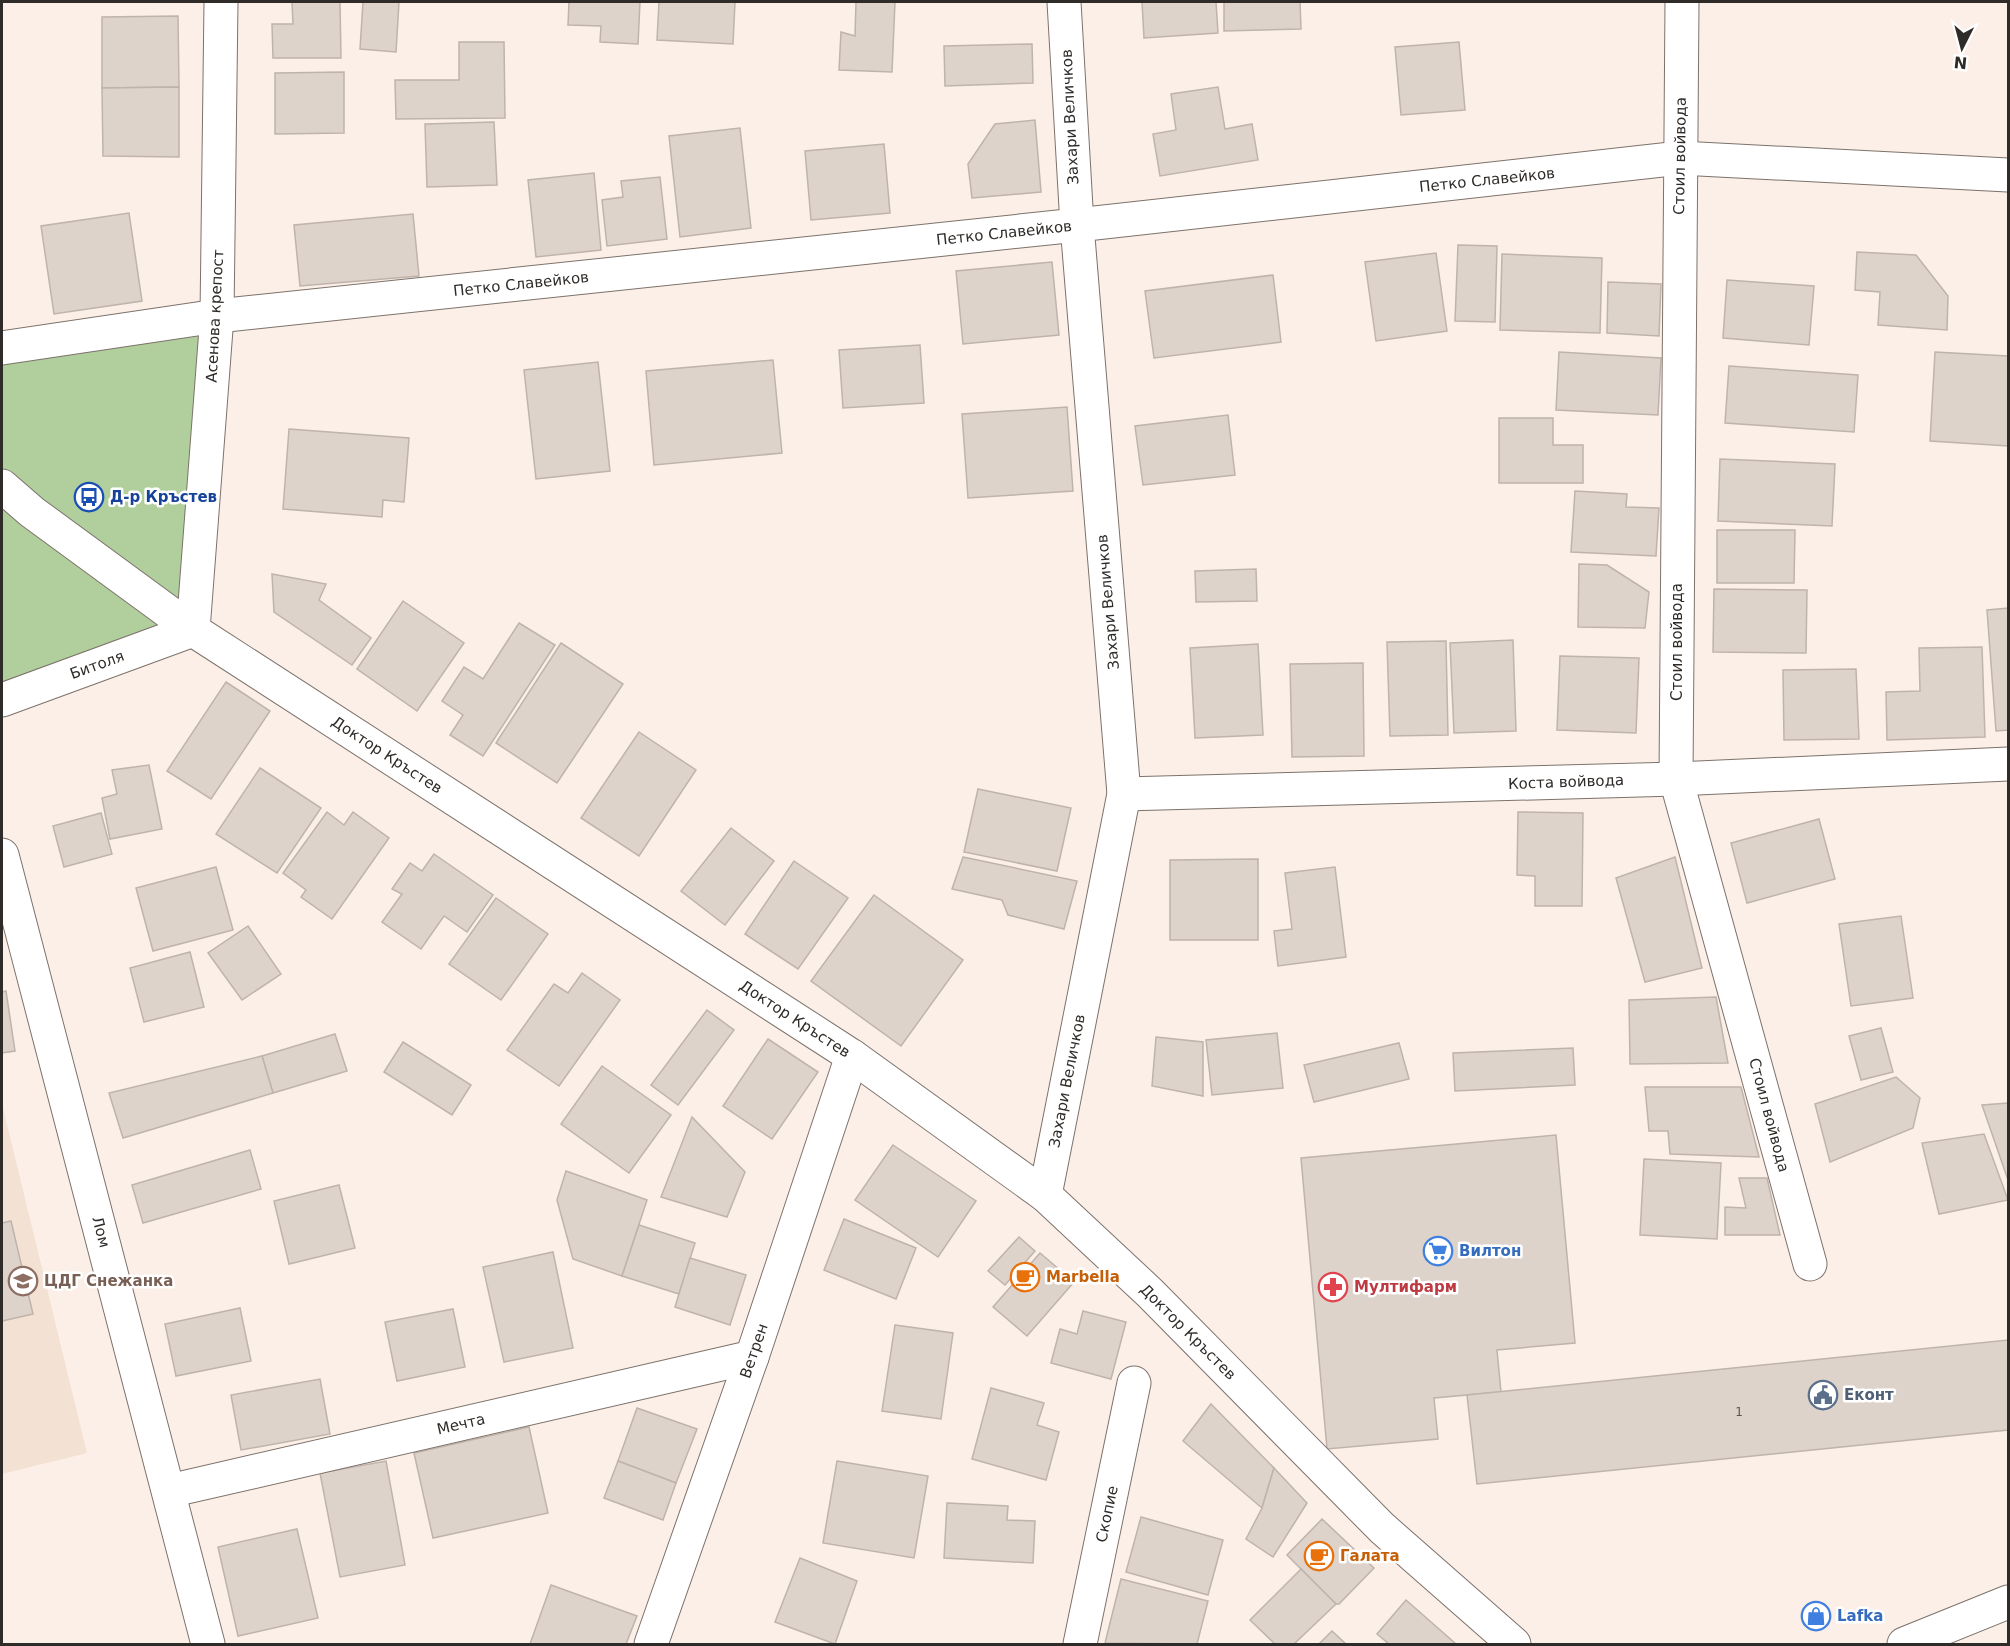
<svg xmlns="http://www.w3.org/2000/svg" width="2010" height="1646" font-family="'DejaVu Sans',sans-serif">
  <rect width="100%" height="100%" fill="#fbefe7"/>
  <!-- built -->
  <path fill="#f3e1d4" d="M3 1108 87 1453 2 1474V1109Z"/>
  <!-- green -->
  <path fill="#b0cf9d" d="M217 316 193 630 2 700V348Z"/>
  <!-- building -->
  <g fill="#ded3cb" stroke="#bfb3ac" stroke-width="1.5">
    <path d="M292 2H340L341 58H273L272 24H293Z"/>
    <path d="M363 2H399L396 52 360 49Z"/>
    <path d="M569 2H640L638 44 600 42 601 26 568 25Z"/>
    <path d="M659 2H735L733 44 657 40Z"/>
    <path d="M856 2H895L892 72 839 70 841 32 855 36Z"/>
    <path d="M1142 2H1216L1218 33 1144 38Z"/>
    <path d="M1224 2H1300L1301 29 1224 31Z"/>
    <path d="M178 16 179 87 102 88V17Z"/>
    <path d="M459 42H504L505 118 396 119 395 80H459Z"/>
    <path d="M1459 42 1465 110 1401 115 1395 47Z"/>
    <path d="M1032 44 1033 83 945 86 944 46Z"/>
    <path d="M344 72V133L275 134V73Z"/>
    <path d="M179 87V157L103 156 102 88Z"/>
    <path d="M1218 87 1225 129 1252 124 1258 160 1160 176 1153 134 1176 130 1171 94Z"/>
    <path d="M1035 120 1041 192 972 198 968 164 995 124Z"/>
    <path d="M494 122 497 185 427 187 425 124Z"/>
    <path d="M740 128 751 228 680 237 669 136Z"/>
    <path d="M884 144 890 213 811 220 805 151Z"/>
    <path d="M594 173 601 250 536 257 528 180Z"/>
    <path d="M660 177 667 239 607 246 602 200 623 197 621 181Z"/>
    <path d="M129 213 142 301 54 314 41 226Z"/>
    <path d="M413 214 419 276 300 286 294 225Z"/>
    <path d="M1458 245 1497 246 1495 322 1455 321Z"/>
    <path d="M1857 252 1916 255 1948 296 1947 330 1878 325 1880 292 1855 290Z"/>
    <path d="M1436 253 1447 331 1376 341 1365 262Z"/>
    <path d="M1502 254 1602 258 1600 333 1500 330Z"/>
    <path d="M1052 262 1059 335 963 344 956 271Z"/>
    <path d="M1273 275 1281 342 1154 358 1145 291Z"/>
    <path d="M1727 280 1814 286 1809 345 1723 338Z"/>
    <path d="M1608 282 1661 284 1659 336 1607 333Z"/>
    <path d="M920 345 924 403 843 408 839 350Z"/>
    <path d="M1559 352 1661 358 1658 415 1556 410Z"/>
    <path d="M1935 352 2008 356V446L1930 441Z"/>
    <path d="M773 360 782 453 654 465 646 371Z"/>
    <path d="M598 362 610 471 536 479 524 370Z"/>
    <path d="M1729 366 1858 375 1854 432 1725 423Z"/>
    <path d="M1067 407 1073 491 968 498 962 414Z"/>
    <path d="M1228 415 1235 475 1143 485 1135 426Z"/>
    <path d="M1499 418H1553V445H1583V483H1499Z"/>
    <path d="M289 429 409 438 404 502 383 500 382 517 283 509Z"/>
    <path d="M1720 459 1835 464 1832 526 1718 521Z"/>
    <path d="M1575 491 1627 494 1626 507 1659 508 1656 556 1571 552Z"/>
    <path d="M1717 530H1795L1794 583H1717Z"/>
    <path d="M1579 564 1607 565 1649 592 1645 628 1578 627Z"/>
    <path d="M1256 569 1257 601 1196 602 1195 571Z"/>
    <path d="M272 574 326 584 319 600 371 638 352 665 274 612Z"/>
    <path d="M1714 589 1807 590 1806 653 1713 652Z"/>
    <path d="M403 601 464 643 417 711 357 669Z"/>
    <path d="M2008 608V730L1996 731 1987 610Z"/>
    <path d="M519 623 555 645 483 756 450 735 463 715 442 701 464 667 483 679Z"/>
    <path d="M1513 640 1516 731 1454 733 1450 643Z"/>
    <path d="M1446 641 1448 735 1390 736 1387 642Z"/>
    <path d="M561 643 623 684 557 783 496 743Z"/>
    <path d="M1258 644 1263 735 1195 738 1190 648Z"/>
    <path d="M1982 647 1985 737 1887 740 1886 692 1920 691 1919 648Z"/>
    <path d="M1560 656 1639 658 1636 733 1557 730Z"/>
    <path d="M1363 663 1364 756 1292 757 1290 664Z"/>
    <path d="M1856 669 1859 739 1784 740 1783 670Z"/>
    <path d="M226 682 270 711 211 799 167 771Z"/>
    <path d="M639 732 696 770 639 856 581 818Z"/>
    <path d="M149 765 162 829 110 839 102 798 117 794 112 770Z"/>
    <path d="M260 768 321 808 277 873 216 834Z"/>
    <path d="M978 789 1071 808 1057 871 964 852Z"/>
    <path d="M327 812 344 825 353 812 389 838 332 919 301 897 306 890 283 873Z"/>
    <path d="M1518 812 1583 813 1582 906H1535V876L1517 875Z"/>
    <path d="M101 813 112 854 64 867 53 826Z"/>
    <path d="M1819 819 1835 879 1747 903 1731 843Z"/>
    <path d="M731 828 774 861 725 925 681 891Z"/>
    <path d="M434 854 493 895 467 932 444 916 421 949 382 922 402 894 392 889 410 863 422 871Z"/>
    <path d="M963 857 1077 881 1064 929 1008 915 1002 900 952 889Z"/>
    <path d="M1675 857 1702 968 1645 982 1616 878Z"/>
    <path d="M1258 859V940H1170V860Z"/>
    <path d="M794 861 848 898 798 969 745 934Z"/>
    <path d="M216 867 233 930 153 951 136 888Z"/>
    <path d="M1335 867 1346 957 1278 966 1274 931 1292 929 1285 873Z"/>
    <path d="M874 895 963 960 901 1046 811 981Z"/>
    <path d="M496 898 548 934 501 1000 449 964Z"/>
    <path d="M1901 916 1913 998 1851 1006 1839 924Z"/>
    <path d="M248 926 281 974 242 1000 208 953Z"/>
    <path d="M190 952 204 1007 144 1022 130 968Z"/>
    <path d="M582 973 620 1000 559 1086 507 1050 554 984 568 993Z"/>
    <path d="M6 991 15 1051 2 1053V992Z"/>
    <path d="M1716 997 1728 1063 1630 1064 1629 1000Z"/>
    <path d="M707 1010 734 1030 678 1105 651 1085Z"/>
    <path d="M1881 1028 1893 1072 1861 1080 1849 1036Z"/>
    <path d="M1277 1033 1283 1088 1212 1095 1206 1040Z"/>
    <path d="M335 1034 347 1071 273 1093 262 1056Z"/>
    <path d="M1156 1037 1203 1042V1096L1152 1086Z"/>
    <path d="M768 1039 818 1072 772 1139 723 1106Z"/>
    <path d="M403 1042 471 1085 452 1115 384 1072Z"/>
    <path d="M1399 1043 1409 1079 1314 1102 1304 1065Z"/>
    <path d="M1573 1048 1575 1085 1455 1091 1453 1053Z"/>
    <path d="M262 1056 273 1093 123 1138 109 1093Z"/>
    <path d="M602 1066 671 1115 629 1173 561 1124Z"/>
    <path d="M1896 1077 1920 1098 1913 1128 1830 1162 1815 1104Z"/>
    <path d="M1645 1087H1741L1759 1157 1670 1154 1668 1131H1649Z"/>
    <path d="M2008 1103V1180L1982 1105Z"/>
    <path d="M692 1117 745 1172 727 1217 661 1197Z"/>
    <path d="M1984 1134 2008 1200 1939 1214 1922 1143Z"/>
    <path d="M1556 1135 1575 1343 1497 1350 1501 1392 1434 1398 1438 1439 1327 1449 1301 1158Z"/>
    <path d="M893 1145 976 1201 938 1257 855 1200Z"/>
    <path d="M250 1150 261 1189 143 1223 132 1185Z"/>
    <path d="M1644 1159 1721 1163 1717 1239 1640 1235Z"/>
    <path d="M566 1171 647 1200 622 1276 573 1259 557 1200Z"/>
    <path d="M1739 1178H1767L1780 1235H1725V1207L1746 1208Z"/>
    <path d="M339 1185 355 1248 289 1264 274 1201Z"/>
    <path d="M844 1219 916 1248 896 1299 824 1270Z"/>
    <path d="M11 1221 33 1314 2 1321V1223Z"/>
    <path d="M639 1225 695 1243 679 1294 622 1276Z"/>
    <path d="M1019 1237 1035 1251 1005 1285 988 1271Z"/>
    <path d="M553 1252 573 1348 504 1362 483 1267Z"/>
    <path d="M1040 1253 1074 1282 1027 1336 993 1307Z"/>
    <path d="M690 1258 746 1275 730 1325 675 1307Z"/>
    <path d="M240 1308 251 1361 176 1376 165 1324Z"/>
    <path d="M453 1309 465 1367 397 1381 385 1322Z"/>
    <path d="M1083 1311 1126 1322 1111 1379 1051 1363 1060 1329 1077 1334Z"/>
    <path d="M895 1325 953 1333 941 1419 882 1411Z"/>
    <path d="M2008 1340V1430L1477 1484 1467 1395Z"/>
    <path d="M320 1379 330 1434 241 1450 231 1395Z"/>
    <path d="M991 1388 1044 1403 1037 1425 1059 1432 1046 1480 972 1459Z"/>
    <path d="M1211 1404 1274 1468 1262 1508 1183 1441Z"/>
    <path d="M637 1408 697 1429 676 1483 618 1461Z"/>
    <path d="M529 1427 548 1513 433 1538 414 1453Z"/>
    <path d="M386 1461 405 1565 340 1577 320 1473Z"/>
    <path d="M618 1461 676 1483 663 1520 604 1498Z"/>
    <path d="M837 1461 928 1476 914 1558 823 1543Z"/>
    <path d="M1274 1468 1307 1503 1273 1557 1246 1539 1262 1508Z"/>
    <path d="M947 1503 1008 1506 1007 1520 1035 1521 1033 1563 944 1558Z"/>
    <path d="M1141 1517 1223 1540 1208 1595 1126 1572Z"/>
    <path d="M1322 1519 1374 1568 1339 1604H1336L1287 1555Z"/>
    <path d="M297 1529 318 1618 238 1636 218 1547Z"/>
    <path d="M800 1558 857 1581 835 1644 775 1622Z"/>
    <path d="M1301 1569 1336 1604 1294 1644H1275L1250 1620Z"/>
    <path d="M1121 1579 1208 1601 1197 1644 1105 1643Z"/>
    <path d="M551 1585 637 1616 626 1644H530Z"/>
    <path d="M1406 1600 1456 1644H1389L1377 1634Z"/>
    <path d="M1332 1631 1346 1644H1319Z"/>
  </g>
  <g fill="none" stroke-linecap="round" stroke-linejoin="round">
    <!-- minor casing -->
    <g stroke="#7d726b" stroke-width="35">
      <g id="minor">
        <path d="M1682 2 1676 779 1810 1264"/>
        <path d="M2 348 217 316 1077 225 1680 158 2008 175"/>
        <path d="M193 630 217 316 221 2"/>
        <path d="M1124 794 1676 779 2008 764"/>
        <path d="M2 855 208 1644"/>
        <path d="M1045 1195 1124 794 1077 225 1064 2"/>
        <path d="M169 1491 752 1357"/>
        <path d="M651 1644 752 1357 852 1056"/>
        <path d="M1080 1644 1134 1383"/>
        <path d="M1904 1644 2008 1602"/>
      </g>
    </g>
    <!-- tertiary casing -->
    <g stroke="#7d726b" stroke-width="35">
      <g id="tertiary">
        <path d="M2 486 32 512 193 630 852 1056 1045 1195 1150 1293 1382 1528 1514 1644"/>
        <path d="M2 700 193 630"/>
      </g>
    </g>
    <!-- minor -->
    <use href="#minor" stroke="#fff" stroke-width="33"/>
    <!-- tertiary -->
    <use href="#tertiary" stroke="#fff" stroke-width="33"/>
  </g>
  <!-- icons -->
  <defs>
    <g id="bus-ring" transform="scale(1.5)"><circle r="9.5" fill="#fff" stroke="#1a4fb4" stroke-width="1.5"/><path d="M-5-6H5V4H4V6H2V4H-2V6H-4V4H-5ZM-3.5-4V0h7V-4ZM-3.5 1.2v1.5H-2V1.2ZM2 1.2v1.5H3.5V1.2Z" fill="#1a4fb4"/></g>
    <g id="supermarket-ring" transform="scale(1.5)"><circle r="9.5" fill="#fff" stroke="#3f7fe0" stroke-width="1.5"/><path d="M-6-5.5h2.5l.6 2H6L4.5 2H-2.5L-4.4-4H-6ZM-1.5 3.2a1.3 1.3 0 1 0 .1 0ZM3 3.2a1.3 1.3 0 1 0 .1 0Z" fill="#3f7fe0"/></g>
    <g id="cafe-ring" transform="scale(1.5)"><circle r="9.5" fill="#fff" stroke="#e8710a" stroke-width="1.5"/><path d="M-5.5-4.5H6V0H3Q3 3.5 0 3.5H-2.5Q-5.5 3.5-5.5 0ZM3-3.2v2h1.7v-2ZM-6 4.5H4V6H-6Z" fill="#e8710a"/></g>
    <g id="school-ring" transform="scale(1.5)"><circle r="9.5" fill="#fff" stroke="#8d6e63" stroke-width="1.5"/><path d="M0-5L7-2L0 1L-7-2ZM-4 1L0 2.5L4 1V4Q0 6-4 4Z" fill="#8d6e63"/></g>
    <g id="pharmacy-ring" transform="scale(1.5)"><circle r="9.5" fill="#fff" stroke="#e0444e" stroke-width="1.5"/><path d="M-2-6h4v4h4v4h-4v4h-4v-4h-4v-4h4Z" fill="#e0444e"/></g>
    <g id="civic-ring" transform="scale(1.5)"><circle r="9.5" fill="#fff" stroke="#5c6f8a" stroke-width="1.5"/><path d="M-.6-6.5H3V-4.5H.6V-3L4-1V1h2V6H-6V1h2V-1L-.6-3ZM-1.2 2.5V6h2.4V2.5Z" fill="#5c6f8a"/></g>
    <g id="shop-ring" transform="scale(1.5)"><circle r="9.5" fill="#fff" stroke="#3f7fe0" stroke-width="1.5"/><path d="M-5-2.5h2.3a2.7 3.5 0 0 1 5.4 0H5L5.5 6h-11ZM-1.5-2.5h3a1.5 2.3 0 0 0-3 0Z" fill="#3f7fe0"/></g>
  </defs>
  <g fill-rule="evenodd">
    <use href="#bus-ring" x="89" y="497"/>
    <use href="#supermarket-ring" x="1438" y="1251"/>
    <use href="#cafe-ring" x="1025" y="1277"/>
    <use href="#school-ring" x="23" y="1281"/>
    <use href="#pharmacy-ring" x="1333" y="1287"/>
    <use href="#civic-ring" x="1823" y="1395"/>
    <use href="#cafe-ring" x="1319" y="1556"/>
    <use href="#shop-ring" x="1816" y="1616"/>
  </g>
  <g text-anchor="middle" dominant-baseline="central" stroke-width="5" stroke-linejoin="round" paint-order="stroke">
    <!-- number labels -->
    <g font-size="12" fill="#5b5551">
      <text x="1739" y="1412">1</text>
    </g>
    <!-- street labels -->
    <g font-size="15" fill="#2f2b28" stroke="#fff">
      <text transform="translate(1070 117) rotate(-93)">Захари Величков</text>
      <text transform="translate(1680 156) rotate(-89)">Стоил войвода</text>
      <text transform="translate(1487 180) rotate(-6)">Петко Славейков</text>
      <text transform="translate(1004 233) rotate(-6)">Петко Славейков</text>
      <text transform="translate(521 284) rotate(-6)">Петко Славейков</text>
      <text transform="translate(215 316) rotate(-87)">Асенова крепост</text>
      <text transform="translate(1108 602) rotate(-95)">Захари Величков</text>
      <text transform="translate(1677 642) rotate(-90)">Стоил войвода</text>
      <text transform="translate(97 665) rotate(-20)">Битоля</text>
      <text transform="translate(387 755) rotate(33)">Доктор Кръстев</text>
      <text transform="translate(1566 782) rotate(-2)">Коста войвода</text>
      <text transform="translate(795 1019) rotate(33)">Доктор Кръстев</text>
      <text transform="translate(1067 1081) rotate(-79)">Захари Величков</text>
      <text transform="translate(1769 1115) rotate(75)">Стоил войвода</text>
      <text transform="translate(101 1232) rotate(75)">Лом</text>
      <text transform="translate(1188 1332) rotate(45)">Доктор Кръстев</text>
      <text transform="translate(754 1351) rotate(-71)">Ветрен</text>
      <text transform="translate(461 1424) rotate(-13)">Мечта</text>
      <text transform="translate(1107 1514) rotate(-78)">Скопие</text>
    </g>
    <!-- transit labels -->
    <g font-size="15" font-weight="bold" fill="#164399" stroke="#fff" text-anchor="start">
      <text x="110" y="497">Д-р Кръстев</text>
    </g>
    <!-- shop labels -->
    <g font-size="15" font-weight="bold" fill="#366cbe" stroke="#fff" text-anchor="start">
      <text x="1459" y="1251">Вилтон</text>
      <text x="1837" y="1616">Lafka</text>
    </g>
    <!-- food labels -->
    <g font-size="15" font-weight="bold" fill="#c56008" stroke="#fff" text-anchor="start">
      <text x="1046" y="1277">Marbella</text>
      <text x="1340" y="1556">Галата</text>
    </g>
    <!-- education labels -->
    <g font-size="15" font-weight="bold" fill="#785e54" stroke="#fff" text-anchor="start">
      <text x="44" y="1281">ЦДГ Снежанка</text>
    </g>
    <!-- health labels -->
    <g font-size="15" font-weight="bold" fill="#be3a42" stroke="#fff" text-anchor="start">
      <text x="1354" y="1287">Мултифарм</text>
    </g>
    <!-- service labels -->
    <g font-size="15" font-weight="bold" fill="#4e5e75" stroke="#fff" text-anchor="start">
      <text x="1844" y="1395">Еконт</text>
    </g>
  </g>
  <!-- border -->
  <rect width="2010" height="1646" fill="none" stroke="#2f2b28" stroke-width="6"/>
  <!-- north arrow -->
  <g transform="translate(1962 48) rotate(186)" stroke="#ffffff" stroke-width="4.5" paint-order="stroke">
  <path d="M0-4.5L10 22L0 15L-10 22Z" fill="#2f2b28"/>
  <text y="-9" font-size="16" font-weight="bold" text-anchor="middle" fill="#2f2b28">N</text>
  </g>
</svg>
